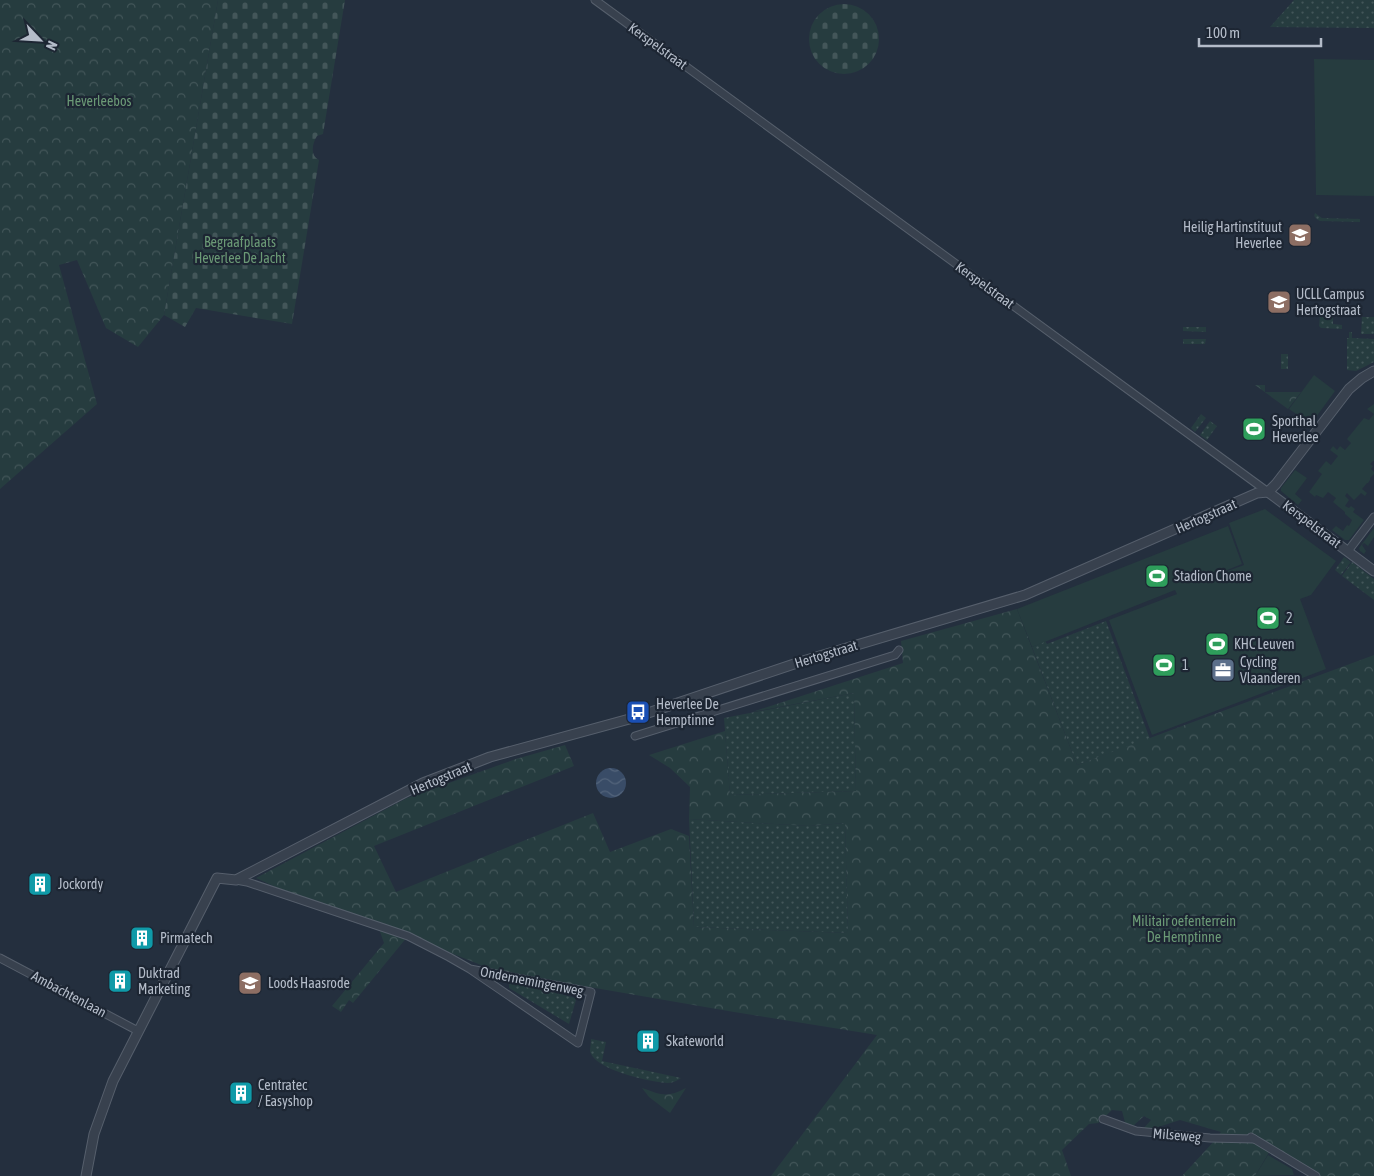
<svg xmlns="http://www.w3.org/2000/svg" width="1374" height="1176" font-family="'Asap Condensed',sans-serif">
  <defs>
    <pattern id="grass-dots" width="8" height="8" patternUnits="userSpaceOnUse" patternTransform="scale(1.25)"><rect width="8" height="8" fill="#263c3f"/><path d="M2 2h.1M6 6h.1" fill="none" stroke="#435659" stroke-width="1.8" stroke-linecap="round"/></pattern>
    <pattern id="forest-crowns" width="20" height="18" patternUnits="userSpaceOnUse" patternTransform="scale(1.25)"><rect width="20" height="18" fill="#263c3f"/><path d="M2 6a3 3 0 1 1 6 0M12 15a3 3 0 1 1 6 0" fill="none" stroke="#435659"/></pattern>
    <pattern id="cemetery-stones" width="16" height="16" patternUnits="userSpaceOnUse" patternTransform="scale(1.25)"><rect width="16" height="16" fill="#263c3f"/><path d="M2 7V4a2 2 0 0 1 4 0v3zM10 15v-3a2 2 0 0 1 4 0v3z" fill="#435659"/></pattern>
    <pattern id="water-waves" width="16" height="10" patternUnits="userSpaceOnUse" patternTransform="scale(1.25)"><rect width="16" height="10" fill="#394c67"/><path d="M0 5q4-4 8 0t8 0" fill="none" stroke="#53647b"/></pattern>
  </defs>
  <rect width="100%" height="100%" fill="#242f3e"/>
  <!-- grass -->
  <g fill="url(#grass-dots)">
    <path d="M1294 0H1374V28L1270 27Z"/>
    <path d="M1315 213 1322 218 1360 219V222L1320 221C1316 219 1313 217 1315 213Z"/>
    <path d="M1320 316H1333V324L1342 325V329L1321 328 1319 326Z"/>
    <path d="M1362 317H1374V334H1361Z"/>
    <path d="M1183 327H1206V332L1183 331Z"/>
    <path d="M1349 332H1352V338L1374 339V362L1356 371 1347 370V338H1349Z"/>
    <path d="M1183 339H1206L1205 344H1183Z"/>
    <rect x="1281" y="354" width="7" height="15"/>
    <path d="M1201 414 1206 418 1195 432 1191 428Z"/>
    <path d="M1210 421 1217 426 1207 440 1200 435Z"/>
    <path d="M1344 557 1351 562 1341 575 1335 570Z"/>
    <path d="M1352 562 1374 579V600L1342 576Z"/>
    <path d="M1106 621 1150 739 1077 765 1032 647 1045 641 1047 644Z"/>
    <path d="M854 693 856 791 730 795 724 718Z"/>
    <path d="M689 819 809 826 845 823 848 933 694 927Z"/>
    <path d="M513 981 575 998 576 1000 569 1024 509 988V984Z"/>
    <path d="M591 1039 606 1042 602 1061 681 1078C677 1081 672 1083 667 1083 651 1082 594 1070 590 1051 590 1048 591 1043 591 1039Z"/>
  </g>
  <!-- forest -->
  <g fill="url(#forest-crowns)">
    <path d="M0 0H218L164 315 138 347 106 328 77 260 59 265 97 404 0 489Z"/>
    <path d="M1255 385H1265V392H1301L1288 409Z"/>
    <path d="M1017 609 1077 765 1374 655V1176H1316L1271 1149 1255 1176H1182L1216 1139 1221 1132 1180 1120 1149 1130 1143 1129 1151 1120 1144 1116 1133 1126H1126L1122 1111 1112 1110 1098 1123 1089 1124 1062 1150 1071 1176H771L877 1035 734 1012 496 971 408 936 353 1003 349 1000 341 1012 332 1006 384 943 378 926 301 896 282 890 256 878 407 798 516 759 565 745 574 766 374 846 396 892 593 813 610 852 671 829 689 836 694 927 848 933 845 823 809 826 689 819 690 787 670 768 649 755 725 731 730 795 856 791 854 693 752 712 903 663 901 641Z"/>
    <path d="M642 1088C662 1095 667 1098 686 1088L670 1113 649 1097Z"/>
  </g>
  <!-- cemetery -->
  <g fill="url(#cemetery-stones)">
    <path d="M218 0H345L323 134 317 136C312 144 310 155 319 160L292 324 196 308 185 327 164 315Z"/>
    <circle cx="844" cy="39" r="35"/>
  </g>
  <!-- garden -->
  <g fill="#263c3f">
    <path d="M1314 59 1374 60V196L1316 195Z"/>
    <path d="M1314 375 1335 391 1311 424 1289 409Z"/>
    <path d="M1374 404V461H1373L1370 464 1373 466 1371 469 1374 472V474L1370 478V480L1368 483H1367L1362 489 1367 493 1365 496 1361 493 1354 500 1347 493 1345 496 1349 500 1345 506 1349 508 1351 506 1355 509 1353 512 1364 520 1349 540H1345L1332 530 1336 526 1343 531 1347 525 1349 526 1352 520 1345 514V512L1333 502 1336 498 1328 492 1323 498 1316 495 1315 497 1309 492 1322 474 1318 471 1326 461 1331 465 1338 456 1330 450 1333 446 1337 450 1340 446 1345 450 1351 443 1347 439 1364 418 1369 420 1374 414 1367 409Z"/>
    <path d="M1295 470 1307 478 1295 494 1302 500 1298 505 1281 491V488Z"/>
    <path d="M1265 509 1336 561 1311 595 1300 599 1326 669 1152 735 1109 620 1177 594 1175 590 1032 647 1017 609 1228 526 1242 564 1200 581 1244 565 1229 523Z"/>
    <path d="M1374 528V537L1368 546 1364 543 1362 545 1366 551 1364 554 1360 551 1359 548Z"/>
    <path d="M1268 1155 1292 1169 1294 1175 1255 1176Z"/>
  </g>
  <!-- water -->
  <circle fill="url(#water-waves)" cx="611" cy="783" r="15"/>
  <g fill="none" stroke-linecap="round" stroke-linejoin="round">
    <!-- minor casing -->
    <g stroke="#565f6c" stroke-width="9">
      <g id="minor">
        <path d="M595 0 1268 492"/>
        <path d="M1348 551 1374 517"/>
        <path d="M635 736 895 655 899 650"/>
        <path d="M236 880 247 882 408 936 449 957 470 969 578 1043 591 992 470 969"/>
        <path d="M0 958 138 1031"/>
        <path d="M1103 1119 1136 1131 1210 1138 1254 1139"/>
        <path d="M1251 1137 1316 1176"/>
      </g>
    </g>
    <!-- tertiary casing -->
    <g stroke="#565f6c" stroke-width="11">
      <g id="tertiary">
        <path d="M1268 492 1374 571"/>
        <path d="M86 1176 94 1134 113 1081 217 878 236 880 423 783 490 757 633 718 803 661 1025 595 1257 493 1268 492 1276 484 1349 389 1362 378 1374 371"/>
      </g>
    </g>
    <!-- minor -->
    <use href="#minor" stroke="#38414e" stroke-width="7"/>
    <!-- tertiary -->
    <use href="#tertiary" stroke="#38414e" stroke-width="9"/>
  </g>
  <!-- icons -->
  <defs>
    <g id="school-square" transform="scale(1.25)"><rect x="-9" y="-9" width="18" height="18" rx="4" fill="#8d6e63" stroke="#1d2633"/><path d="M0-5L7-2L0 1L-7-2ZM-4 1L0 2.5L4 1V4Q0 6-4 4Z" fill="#fff"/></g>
    <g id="university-square" transform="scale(1.25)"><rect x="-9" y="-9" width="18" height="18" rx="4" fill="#8d6e63" stroke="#1d2633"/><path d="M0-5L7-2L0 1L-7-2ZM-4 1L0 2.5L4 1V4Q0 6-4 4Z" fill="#fff"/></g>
    <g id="stadium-square" transform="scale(1.25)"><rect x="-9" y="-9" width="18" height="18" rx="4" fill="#2e9e5b" stroke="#1d2633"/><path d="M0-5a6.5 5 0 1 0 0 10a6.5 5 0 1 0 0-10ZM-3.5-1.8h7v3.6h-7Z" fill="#fff"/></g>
    <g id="office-square" transform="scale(1.25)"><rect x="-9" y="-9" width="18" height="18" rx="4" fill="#5c6f8a" stroke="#1d2633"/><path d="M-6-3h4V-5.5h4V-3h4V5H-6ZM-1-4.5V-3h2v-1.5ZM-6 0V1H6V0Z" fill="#fff"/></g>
    <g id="bus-square" transform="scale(1.25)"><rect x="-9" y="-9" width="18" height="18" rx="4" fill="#1a4fb4" stroke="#1d2633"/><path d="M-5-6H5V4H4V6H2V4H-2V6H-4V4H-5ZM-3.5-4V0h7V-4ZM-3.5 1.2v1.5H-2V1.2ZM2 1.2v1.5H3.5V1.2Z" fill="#fff"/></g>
    <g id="building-square" transform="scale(1.25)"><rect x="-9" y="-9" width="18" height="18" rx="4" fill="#0f9aa8" stroke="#1d2633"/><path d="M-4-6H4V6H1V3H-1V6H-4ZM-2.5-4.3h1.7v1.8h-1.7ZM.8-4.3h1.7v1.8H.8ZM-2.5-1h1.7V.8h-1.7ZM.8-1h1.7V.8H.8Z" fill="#fff"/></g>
  </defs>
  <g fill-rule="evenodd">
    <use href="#school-square" x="1300" y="235"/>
    <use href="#university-square" x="1279" y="302"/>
    <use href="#stadium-square" x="1254" y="429"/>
    <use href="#stadium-square" x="1157" y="576"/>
    <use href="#stadium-square" x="1268" y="618"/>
    <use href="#stadium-square" x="1217" y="644"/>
    <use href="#stadium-square" x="1164" y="665"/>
    <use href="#office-square" x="1223" y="670"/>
    <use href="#bus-square" x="638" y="712"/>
    <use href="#building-square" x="40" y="884"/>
    <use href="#building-square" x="142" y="938"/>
    <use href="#building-square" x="120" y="981"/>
    <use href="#university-square" x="250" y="983"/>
    <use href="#building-square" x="648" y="1041"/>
    <use href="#building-square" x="241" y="1093"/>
  </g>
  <g text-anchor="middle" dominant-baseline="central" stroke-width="4.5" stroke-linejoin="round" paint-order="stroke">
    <!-- street labels -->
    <g font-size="14" fill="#b4bcc9" stroke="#1d2633">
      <text transform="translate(658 46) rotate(36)">Kerspelstraat</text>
      <text transform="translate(985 285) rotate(36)">Kerspelstraat</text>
      <text transform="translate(1206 516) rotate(-24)">Hertogstraat</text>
      <text transform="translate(1312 524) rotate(37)">Kerspelstraat</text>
      <text transform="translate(826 654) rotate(-17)">Hertogstraat</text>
      <text transform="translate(441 778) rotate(-23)">Hertogstraat</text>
      <text transform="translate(532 981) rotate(11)">Ondernemingenweg</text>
      <text transform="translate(69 994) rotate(28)">Ambachtenlaan</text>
      <text transform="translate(1177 1135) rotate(5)">Milseweg</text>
    </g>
    <!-- park labels -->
    <g font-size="14" fill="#6b9a76" stroke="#1d2633">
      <text x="99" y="101">Heverleebos</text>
      <text x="240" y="242">Begraafplaats<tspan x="240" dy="16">Heverlee De Jacht</tspan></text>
      <text x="1184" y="921">Militair oefenterrein<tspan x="1184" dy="16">De Hemptinne</tspan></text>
    </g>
    <!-- poi labels -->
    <g font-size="14" fill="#b4bcc9" stroke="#1d2633" text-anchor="start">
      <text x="1282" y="227" text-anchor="end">Heilig Hartinstituut<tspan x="1282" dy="16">Heverlee</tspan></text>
      <text x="1296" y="294">UCLL Campus<tspan x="1296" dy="16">Hertogstraat</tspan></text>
      <text x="1272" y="421">Sporthal<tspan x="1272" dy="16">Heverlee</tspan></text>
      <text x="1174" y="576">Stadion Chome</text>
      <text x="1286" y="618">2</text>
      <text x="1234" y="644">KHC Leuven</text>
      <text x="1240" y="662">Cycling<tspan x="1240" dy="16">Vlaanderen</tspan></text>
      <text x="1182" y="665">1</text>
      <text x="656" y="704">Heverlee De<tspan x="656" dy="16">Hemptinne</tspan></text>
      <text x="58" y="884">Jockordy</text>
      <text x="160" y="938">Pirmatech</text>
      <text x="138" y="973">Duktrad<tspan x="138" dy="16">Marketing</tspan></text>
      <text x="268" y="983">Loods Haasrode</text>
      <text x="666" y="1041">Skateworld</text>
      <text x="258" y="1085">Centratec<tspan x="258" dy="16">/ Easyshop</tspan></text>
    </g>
  </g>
  <!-- north arrow -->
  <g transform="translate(40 40) rotate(115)" stroke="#1d2633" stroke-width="4" paint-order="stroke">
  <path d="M0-4L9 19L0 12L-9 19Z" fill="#b4bcc9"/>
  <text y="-8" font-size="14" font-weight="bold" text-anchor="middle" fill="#b4bcc9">N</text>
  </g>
  <!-- scale -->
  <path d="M1199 38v8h122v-8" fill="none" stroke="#b4bcc9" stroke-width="2.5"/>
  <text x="1206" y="38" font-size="15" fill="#b4bcc9" stroke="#1d2633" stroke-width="4" paint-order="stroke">100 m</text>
</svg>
